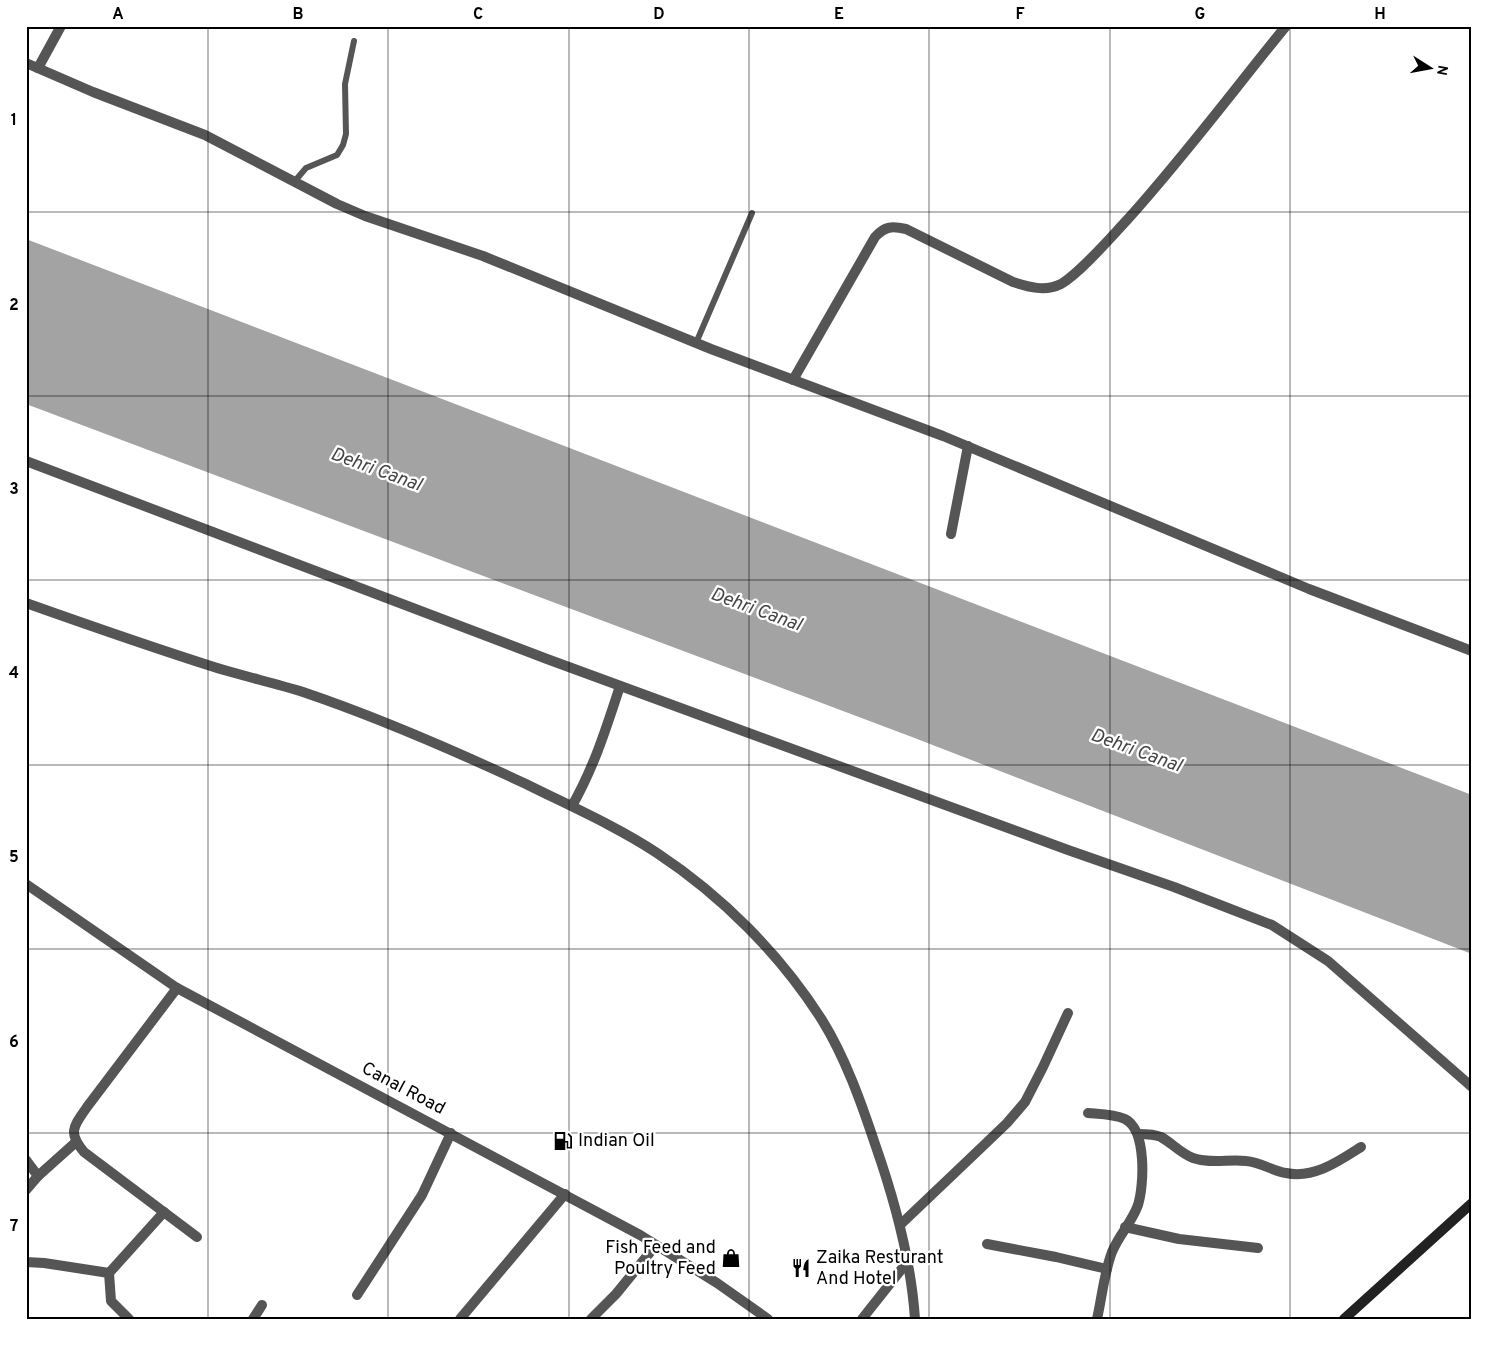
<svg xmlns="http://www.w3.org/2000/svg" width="1498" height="1345" font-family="Overpass,sans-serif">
  <rect width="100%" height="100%" fill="#fff"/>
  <!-- water -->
  <path fill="#a3a3a3" d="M26 239 1472 795V954L912 737 26 404Z"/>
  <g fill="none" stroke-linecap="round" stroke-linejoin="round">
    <!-- lane -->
    <g stroke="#555" stroke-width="6">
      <path d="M294 182 306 168 337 155 343 145 346 134 345 84 354 41"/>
      <path d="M696 343 752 213"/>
    </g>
    <!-- street -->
    <g stroke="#555" stroke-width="10">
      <path d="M26 63 93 92 205 135 337 204 365 216 483 256 711 349 943 436 1309 589 1472 651"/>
      <path d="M38 68 61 26"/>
      <path d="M793 380 875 237C885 226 892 226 906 229L1013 282C1029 287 1045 292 1061 284 1080 273 1111 237 1127 220 1183 158 1233 91 1286 26"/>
      <path d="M26 461 547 659 1068 850 1174 887 1272 925 1328 961 1472 1087"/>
      <path d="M951 534 968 446"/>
      <path d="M26 603C88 625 151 647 214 667 243 676 274 683 303 692 380 718 453 750 526 784 570 806 616 826 657 853 722 896 780 954 822 1020 845 1057 861 1102 875 1144 895 1201 911 1259 915 1319"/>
      <path d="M572 806C594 767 606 729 620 686"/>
      <path d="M26 884 177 988 640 1235 717 1283 768 1319"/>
      <path d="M177 988 87 1107C74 1126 67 1132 84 1152L197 1237"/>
      <path d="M1088 1113C1100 1114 1114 1114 1125 1119 1147 1130 1144 1186 1138 1205 1132 1222 1119 1235 1112 1252 1104 1273 1102 1297 1097 1319"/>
      <path d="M1138 1134C1145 1134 1154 1134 1161 1137 1172 1143 1180 1153 1193 1158 1210 1164 1229 1159 1246 1161 1261 1162 1272 1171 1286 1173 1314 1179 1339 1161 1361 1147"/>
      <path d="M26 1160 38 1176"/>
      <path d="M26 1190 38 1176 76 1142"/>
      <path d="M900 1225 983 1146 1007 1123 1025 1102 1043 1067 1068 1013"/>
      <path d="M1125 1227 1179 1239 1258 1248"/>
      <path d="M987 1244 1056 1257 1107 1269"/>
      <path d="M26 1262 44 1263 109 1273 111 1301 129 1319"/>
      <path d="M109 1273 164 1212"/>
      <path d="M357 1295 422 1195 451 1133"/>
      <path d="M253 1319 262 1305"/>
      <path d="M460 1319 565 1194"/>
      <path d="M591 1319 616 1294 656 1245"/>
      <path d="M862 1319 908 1261"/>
    </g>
    <!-- secondary -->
    <path stroke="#222" stroke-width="10" d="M1344 1319 1472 1203"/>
  </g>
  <!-- grid -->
  <path fill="none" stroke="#000" stroke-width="1" stroke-opacity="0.55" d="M208 26V1319M388 26V1319M569 26V1319M749 26V1319M929 26V1319M1110 26V1319M1290 26V1319M26 212H1472M26 396H1472M26 580H1472M26 765H1472M26 949H1472M26 1133H1472"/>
  <!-- icons -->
  <defs>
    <g id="fuel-bare" transform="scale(1.5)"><path d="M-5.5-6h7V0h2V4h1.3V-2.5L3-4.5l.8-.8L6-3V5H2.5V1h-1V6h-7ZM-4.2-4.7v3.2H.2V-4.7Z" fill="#000" stroke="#fff" stroke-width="2.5" paint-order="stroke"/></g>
    <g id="shop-bare" transform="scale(1.5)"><path d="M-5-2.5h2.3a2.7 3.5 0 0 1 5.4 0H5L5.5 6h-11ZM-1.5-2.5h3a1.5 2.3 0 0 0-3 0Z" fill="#000" stroke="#fff" stroke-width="2.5" paint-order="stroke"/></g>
    <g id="restaurant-bare" transform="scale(1.5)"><path d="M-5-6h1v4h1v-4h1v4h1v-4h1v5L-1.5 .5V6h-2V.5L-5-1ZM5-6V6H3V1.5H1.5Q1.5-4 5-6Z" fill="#000" stroke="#fff" stroke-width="2.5" paint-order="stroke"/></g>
  </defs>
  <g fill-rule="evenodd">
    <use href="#fuel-bare" x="563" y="1141"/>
    <use href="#shop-bare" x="731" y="1258"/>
    <use href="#restaurant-bare" x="801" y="1268"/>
  </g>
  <g text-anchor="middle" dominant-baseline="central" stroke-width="4.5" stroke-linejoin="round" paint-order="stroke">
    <!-- street labels -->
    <g font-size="18" fill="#000" stroke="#fff">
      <text transform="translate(403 1089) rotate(28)">Canal Road</text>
    </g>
    <!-- poi labels -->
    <g font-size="18" fill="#000" stroke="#fff" text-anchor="start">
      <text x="578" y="1141">Indian Oil</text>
      <text x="716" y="1248" text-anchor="end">Fish Feed and<tspan x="716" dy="21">Poultry Feed</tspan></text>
      <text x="816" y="1258">Zaika Resturant<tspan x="816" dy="21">And Hotel</tspan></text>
    </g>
    <!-- water labels -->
    <g font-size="19" font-style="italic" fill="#444" stroke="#fff">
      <text transform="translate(376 470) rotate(20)">Dehri Canal</text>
      <text transform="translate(756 610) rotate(20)">Dehri Canal</text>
      <text transform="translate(1136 751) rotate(20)">Dehri Canal</text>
    </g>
  </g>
  <!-- border -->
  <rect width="1498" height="1345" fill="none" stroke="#ffffff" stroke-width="55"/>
  <!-- north arrow -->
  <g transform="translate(1430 68) rotate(101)" stroke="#ffffff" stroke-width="4" paint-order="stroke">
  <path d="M0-4L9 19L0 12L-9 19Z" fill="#000000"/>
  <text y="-8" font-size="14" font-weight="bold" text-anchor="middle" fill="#000000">N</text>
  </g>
  <rect x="28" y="28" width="1442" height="1290" fill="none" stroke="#000" stroke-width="2"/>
  <g font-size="16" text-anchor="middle" font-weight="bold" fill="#000">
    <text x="118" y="19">A</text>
    <text x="298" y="19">B</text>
    <text x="478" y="19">C</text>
    <text x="659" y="19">D</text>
    <text x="839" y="19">E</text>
    <text x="1020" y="19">F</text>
    <text x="1200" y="19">G</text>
    <text x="1380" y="19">H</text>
    <text x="14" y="125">1</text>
    <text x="14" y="310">2</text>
    <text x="14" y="494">3</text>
    <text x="14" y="678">4</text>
    <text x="14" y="862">5</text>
    <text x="14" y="1047">6</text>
    <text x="14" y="1231">7</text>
  </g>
</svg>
